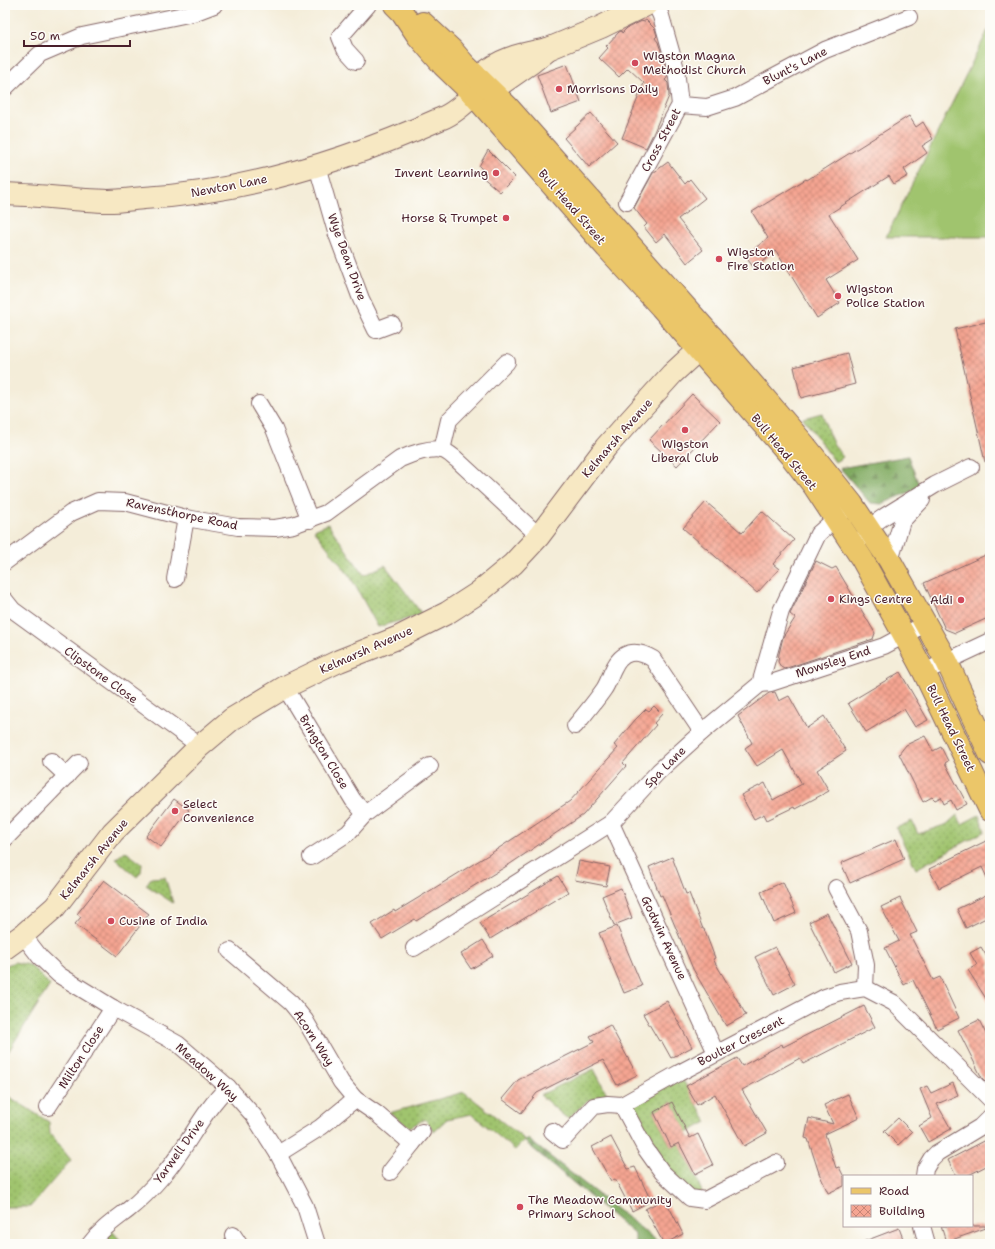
<svg xmlns="http://www.w3.org/2000/svg" width="995" height="1249" font-family="'Shantell Sans',sans-serif">
  <defs>
    <pattern id="grass-dots" width="8" height="8" patternUnits="userSpaceOnUse"><rect width="8" height="8" fill="#a0c46e"/><path d="M2 2h.1M6 6h.1" fill="none" stroke="#849f5b" stroke-width="1.8" stroke-linecap="round"/></pattern>
    <pattern id="forest-firs" width="22" height="20" patternUnits="userSpaceOnUse"><rect width="22" height="20" fill="#80aa61"/><path d="M5 1l3.5 6h-7zM16 11l3.5 6h-7z" fill="#6b8a50"/></pattern>
    <pattern id="building-cross-hatch" width="8" height="8" patternUnits="userSpaceOnUse"><rect width="8" height="8" fill="#f5a592"/><path d="M0 0l8 8M0 8l8-8" fill="none" stroke="#c88677"/></pattern>
  </defs>
  <rect width="100%" height="100%" fill="#fdfcf7"/>
  <filter id="ink" filterUnits="userSpaceOnUse"><feTurbulence type="fractalNoise" baseFrequency=".025" numOctaves="2"/><feDisplacementMap in="SourceGraphic" scale="8" xChannelSelector="R" yChannelSelector="G"/><feConvolveMatrix kernelMatrix="1 2 1 2 8 2 1 2 1" color-interpolation-filters="sRGB"/></filter>
  <filter id="wash" filterUnits="userSpaceOnUse"><feTurbulence type="fractalNoise" baseFrequency=".012" numOctaves="4" result="noise"/><feDisplacementMap in="SourceGraphic" scale="16" xChannelSelector="R" yChannelSelector="G"/><feGaussianBlur stdDeviation="0.9" result="paint"/><feColorMatrix in="noise" values="0 0 0 0 0 0 0 0 0 0 0 0 0 0 0 0 0 1.4 0 .05"/><feComposite in="paint" operator="in"/></filter>
  <g filter="url(#wash)">
    <rect width="100%" height="100%" fill="#f4edd9"/>
    <!-- grass -->
    <g fill="url(#grass-dots)" stroke="#75724c">
      <path d="M822 413C828 431 830 442 843 457L835 462 803 418Z"/>
      <path d="M328 524 364 575 385 565 422 614C407 620 392 622 378 627L351 578 314 530Z"/>
      <path d="M957 815 962 824 979 815 985 831 916 869 896 828 912 821 918 834 947 824Z"/>
      <path d="M125 851 142 864 141 872 137 877 116 859Z"/>
      <path d="M165 877 173 903 146 885 151 878Z"/>
      <path d="M14 962 30 965 50 985 5 1057V966Z"/>
      <path d="M594 1069 607 1094 608 1099 588 1100 569 1118 565 1117 540 1095Z"/>
      <path d="M679 1073 707 1122 687 1133 672 1102 654 1112 671 1147 679 1143 695 1174 705 1200 690 1198 622 1105Z"/>
      <path d="M464 1092 523 1138 524 1141 515 1150 472 1114 447 1119 434 1131 425 1119 410 1127 389 1113Z"/>
      <path d="M5 1094 49 1122 50 1134 71 1160 30 1207H5Z"/>
      <path d="M112 1231 121 1241 118 1244H101Z"/>
    </g>
    <!-- forest -->
    <g fill="url(#forest-firs)" stroke="#656446">
      <path d="M908 456 917 480 921 487 882 504 870 503 840 468Z"/>
      <path d="M528 1139 661 1244H635V1235L524 1141Z"/>
    </g>
    <!-- garden -->
    <path fill="#a0c46e" stroke="#75724c" d="M990 26V237H886Z"/>
    <g id="blocks">
      <!-- building -->
      <g fill="url(#building-cross-hatch)">
        <path d="M646 20 655 29 657 36 655 38 658 42 663 57 661 59 664 61 667 71V78L665 80 668 83 669 96 654 132 646 148 622 138 644 83 628 68 619 77 599 58 608 48 606 46 619 32 621 31 622 33 627 28 642 21 643 22Z"/>
        <path d="M567 64 581 102 551 113 537 75Z"/>
        <path d="M591 113 617 142 589 167 564 138Z"/>
        <path d="M909 116 916 127 923 122 933 139 922 146 927 153 904 169 908 176 894 184 889 176 829 214 858 260 826 280 840 303 817 318 776 251 754 268 745 256 768 238 752 212 806 179 807 180Z"/>
        <path d="M488 150 515 177 500 192 480 175 484 171 479 166Z"/>
        <path d="M668 162 685 184 690 179 705 198 678 219 703 250 687 263 665 234 656 242 644 227 647 224 634 208 653 173Z"/>
        <path d="M990 321V462H985L955 329Z"/>
        <path d="M847 353 855 384 801 398 794 367Z"/>
        <path d="M692 394 720 421 677 466 649 440Z"/>
        <path d="M706 502 742 533 762 511 794 540 773 564 779 569 757 593 683 528Z"/>
        <path d="M990 553V617L955 633 945 629 924 583Z"/>
        <path d="M816 561 832 569 836 567 875 633 873 639 784 669 781 667 778 662 779 654 783 637 795 618 790 614Z"/>
        <path d="M900 672 928 720 915 727 904 709 866 732 848 703Z"/>
        <path d="M775 692 779 701 789 696 807 728 824 716 846 751 817 770 829 791 795 809 794 807 767 820 764 814 754 819 741 795 765 783 773 800 802 784 783 750 757 766 745 748 752 743 738 716 769 693Z"/>
        <path d="M654 706 662 714 654 723 656 725 623 763 626 766 583 815 510 864 416 921 415 919 382 939 372 924 394 910 395 912 428 892 493 852 570 801 618 748 614 745 635 720 646 709 649 711Z"/>
        <path d="M925 736 933 751 941 747 948 761 945 763 967 804 956 810 951 800 944 804 941 797 935 800 932 797 923 802 899 754 906 745Z"/>
        <path d="M174 799 189 810 161 847 146 836Z"/>
        <path d="M896 839 904 859 850 883 841 863Z"/>
        <path d="M990 839V884L982 867 939 888 929 869Z"/>
        <path d="M672 857 686 894 689 893 703 929H704L715 958 713 959 746 1015 726 1026 693 969 662 895 660 896 649 867Z"/>
        <path d="M579 861 610 867 606 886 575 880Z"/>
        <path d="M558 876 568 892 490 939 480 923Z"/>
        <path d="M104 880 149 914 117 956 75 924 81 917 77 914Z"/>
        <path d="M783 882 796 913 774 923 761 892Z"/>
        <path d="M621 888 632 918 614 925 602 896Z"/>
        <path d="M990 893V916L966 928 957 909Z"/>
        <path d="M900 898 917 932 910 935 933 980 940 977 959 1018 937 1029 913 980 904 985 885 948 899 941 881 907Z"/>
        <path d="M827 913 852 963 834 972 809 922Z"/>
        <path d="M617 926 642 986 624 993 599 933Z"/>
        <path d="M483 940 493 956 471 969 461 954Z"/>
        <path d="M775 947 795 984 774 995 755 957Z"/>
        <path d="M981 947 990 962V1005L968 970 977 965 970 953Z"/>
        <path d="M667 1001 692 1047 671 1058 661 1040 659 1041 643 1014Z"/>
        <path d="M864 1006 875 1027 803 1064 800 1058 742 1090 767 1133 744 1146 715 1094 697 1105 686 1086 737 1058 742 1066 782 1044 783 1047Z"/>
        <path d="M979 1020 990 1042V1086L982 1078 958 1030Z"/>
        <path d="M610 1025 637 1075 617 1085 603 1060 537 1093 521 1113 502 1099 518 1080 594 1042 590 1036Z"/>
        <path d="M953 1083 958 1095 937 1104 951 1129 928 1142 919 1126 932 1118 920 1089 927 1086 931 1093Z"/>
        <path d="M848 1094 859 1118 825 1134 836 1168 839 1167 844 1177V1186L828 1193 819 1173 808 1139 805 1138 809 1118 833 1124 824 1105Z"/>
        <path d="M672 1102 690 1138 698 1134 713 1165 695 1174 679 1143 671 1147 654 1112Z"/>
        <path d="M898 1118 912 1132 898 1145 884 1131Z"/>
        <path d="M611 1137 628 1169 635 1167 651 1201 632 1211 615 1179 611 1181 592 1147Z"/>
        <path d="M990 1138V1164L967 1176H956L948 1160Z"/>
        <path d="M665 1199 683 1234 664 1244 645 1209Z"/>
        <path d="M941 1226H985L986 1228 946 1242Z"/>
        <path d="M899 1228 905 1244H861L860 1243Z"/>
      </g>
    </g>
  </g>
  <g filter="url(#ink)">
    <use href="#blocks" fill-opacity="0" stroke="#866768" stroke-width="1"/>
    <g fill="none" stroke-linecap="round" stroke-linejoin="round">
      <!-- street casing -->
      <g stroke="#866768" stroke-width="18">
        <g id="street">
          <path d="M356 61 345 49 340 37 368 5"/>
          <path d="M5 88 40 54 82 36 193 13 214 5"/>
          <path d="M680 105 707 107 735 98 825 50 909 17"/>
          <path d="M317 166 336 232 361 299 376 330 392 324"/>
          <path d="M627 202 680 105 676 69 661 16 656 5"/>
          <path d="M259 404 274 429 310 520"/>
          <path d="M442 450 449 420 507 362"/>
          <path d="M864 537 868 528 885 516 935 485 971 467"/>
          <path d="M890 561 902 521 922 500"/>
          <path d="M5 562 71 513 98 501 125 502 186 518 238 527 275 528 293 525 326 513 400 459C411 454 431 447 442 450 447 451 452 456 456 459L539 536"/>
          <path d="M175 579 186 518"/>
          <path d="M5 600 13 610 200 746"/>
          <path d="M924 672 990 641"/>
          <path d="M760 684 771 683 884 646 925 624"/>
          <path d="M285 687 353 800 365 814"/>
          <path d="M575 726C585 714 595 702 604 689 608 683 610 676 613 670 622 650 636 649 653 659L702 732"/>
          <path d="M51 761 67 776"/>
          <path d="M611 823 716 1053"/>
          <path d="M5 839 79 763"/>
          <path d="M311 857 348 833 365 814 430 766"/>
          <path d="M836 888 859 931 866 965 865 988"/>
          <path d="M23 935 40 957 59 975 113 1008 178 1044 228 1087 254 1116 278 1154 305 1206 317 1244"/>
          <path d="M414 948 611 823 659 771 702 732 760 684 781 611 818 534 843 512"/>
          <path d="M230 951 291 1003 305 1020 341 1082 355 1099 377 1114 412 1144 390 1172"/>
          <path d="M622 1105 679 1073 825 997 840 992 865 988 894 1003 990 1099"/>
          <path d="M48 1107 113 1008"/>
          <path d="M552 1131 563 1140 594 1106 608 1104 622 1105 645 1148 662 1172 690 1198 705 1200 776 1163"/>
          <path d="M412 1144 422 1132"/>
          <path d="M278 1154 321 1127 355 1099"/>
          <path d="M924 1176 925 1169 931 1159 937 1153 980 1127 990 1117"/>
          <path d="M922 1226 927 1244"/>
          <path d="M233 1235 239 1244"/>
          <path d="M90 1244C100 1230 115 1220 128 1210 142 1199 154 1186 165 1173 188 1146 202 1112 228 1087"/>
        </g>
      </g>
      <!-- secondary casing -->
      <g stroke="#866768" stroke-width="24">
        <g id="secondary">
          <path d="M473 94 492 90 531 63 548 49 601 27 646 5"/>
          <path d="M5 194C39 195 73 200 108 201 120 201 132 199 144 198 247 192 346 161 440 119 451 115 467 103 473 93 476 88 476 81 480 77 498 58 523 54 548 49"/>
          <path d="M5 948 23 935 55 907 113 832 200 746 232 719 285 687 339 661 397 638 447 613 478 593 513 564 539 536 606 447 672 374 712 337"/>
        </g>
      </g>
      <!-- primary casing -->
      <g stroke="#866768" stroke-width="24">
        <g id="primary">
          <path d="M395 5 402 12 418 36 443 65 473 94 607 248 661 307 790 455 814 486 862 559 904 635 924 672 990 810"/>
          <path d="M423 23 452 50 465 65 507 106 712 337 803 443 852 504 890 561 947 662 990 754"/>
        </g>
      </g>
      <!-- street -->
      <use href="#street" stroke="#fff" stroke-width="16"/>
      <!-- secondary -->
      <use href="#secondary" stroke="#f7e8c3" stroke-width="22"/>
      <!-- primary -->
      <use href="#primary" stroke="#ebc669" stroke-width="22"/>
    </g>
  </g>
  <!-- markers -->
  <g fill="#d1495b" stroke="#fdfcf7" stroke-width="1.5">
    <circle cx="635" cy="63" r="4"/>
    <circle cx="559" cy="89" r="4"/>
    <circle cx="496" cy="173" r="4"/>
    <circle cx="506" cy="218" r="4"/>
    <circle cx="719" cy="259" r="4"/>
    <circle cx="838" cy="296" r="4"/>
    <circle cx="685" cy="430" r="4"/>
    <circle cx="831" cy="599" r="4"/>
    <circle cx="961" cy="600" r="4"/>
    <circle cx="175" cy="811" r="4"/>
    <circle cx="111" cy="921" r="4"/>
    <circle cx="520" cy="1207" r="4"/>
  </g>
  <g text-anchor="middle" dominant-baseline="central" stroke-width="3" stroke-linejoin="round" paint-order="stroke">
    <!-- poi labels -->
    <g font-size="12" fill="#4a1f2b" stroke="#fdfcf7" text-anchor="start">
      <text x="643" y="56">Wigston Magna<tspan x="643" dy="14">Methodist Church</tspan></text>
      <text x="567" y="89">Morrisons Daily</text>
      <text x="488" y="173" text-anchor="end">Invent Learning</text>
      <text x="498" y="218" text-anchor="end">Horse &amp; Trumpet</text>
      <text x="727" y="252">Wigston<tspan x="727" dy="14">Fire Station</tspan></text>
      <text x="846" y="289">Wigston<tspan x="846" dy="14">Police Station</tspan></text>
      <text x="685" y="444" text-anchor="middle">Wigston<tspan x="685" dy="14">Liberal Club</tspan></text>
      <text x="839" y="599">Kings Centre</text>
      <text x="953" y="600" text-anchor="end">Aldi</text>
      <text x="183" y="804">Select<tspan x="183" dy="14">Convenience</tspan></text>
      <text x="119" y="921">Cusine of India</text>
      <text x="528" y="1200">The Meadow Community<tspan x="528" dy="14">Primary School</tspan></text>
    </g>
    <!-- street labels -->
    <g font-size="12" fill="#4a1f2b" stroke="#fdfcf7">
      <text transform="translate(795 66) rotate(-27)">Blunt's Lane</text>
      <text transform="translate(661 140) rotate(-62)">Cross Street</text>
      <text transform="translate(229 186) rotate(-11)">Newton Lane</text>
      <text transform="translate(572 207) rotate(49)">Bull Head Street</text>
      <text transform="translate(347 257) rotate(70)">Wye Dean Drive</text>
      <text transform="translate(617 438) rotate(-49)">Kelmarsh Avenue</text>
      <text transform="translate(784 452) rotate(50)">Bull Head Street</text>
      <text transform="translate(182 514) rotate(12)">Ravensthorpe Road</text>
      <text transform="translate(366 650) rotate(-24)">Kelmarsh Avenue</text>
      <text transform="translate(833 662) rotate(-18)">Mowsley End</text>
      <text transform="translate(101 675) rotate(36)">Clipstone Close</text>
      <text transform="translate(951 728) rotate(64)">Bull Head Street</text>
      <text transform="translate(324 752) rotate(59)">Brington Close</text>
      <text transform="translate(665 767) rotate(-45)">Spa Lane</text>
      <text transform="translate(94 859) rotate(-51)">Kelmarsh Avenue</text>
      <text transform="translate(664 938) rotate(65)">Godwin Avenue</text>
      <text transform="translate(314 1038) rotate(57)">Acorn Way</text>
      <text transform="translate(741 1041) rotate(-27)">Boulter Crescent</text>
      <text transform="translate(81 1057) rotate(-57)">Milton Close</text>
      <text transform="translate(207 1072) rotate(42)">Meadow Way</text>
      <text transform="translate(179 1151) rotate(-54)">Yarwell Drive</text>
    </g>
  </g>
  <!-- margin -->
  <rect width="995" height="1249" fill="none" stroke="#fdfcf7" stroke-width="20"/>
  <!-- legend -->
  <rect x="843" y="1175" width="130" height="52" fill="#fdfcf7" stroke="#b5a4a5"/>
  <rect x="851" y="1188" width="20" height="6" fill="#ebc669" stroke="#b5a4a5"/>
  <text x="879" y="1195" font-size="12" fill="#4a1f2b">Road</text>
  <rect x="851" y="1205" width="20" height="12" fill="url(#building-cross-hatch)" stroke="#b5a4a5"/>
  <text x="879" y="1215" font-size="12" fill="#4a1f2b">Building</text>
  <!-- scale -->
  <path d="M24 40v6h106v-6" fill="none" stroke="#4a1f2b" stroke-width="2"/>
  <text x="30" y="40" font-size="12" fill="#4a1f2b" stroke="#fdfcf7" stroke-width="3" paint-order="stroke">50 m</text>
</svg>
